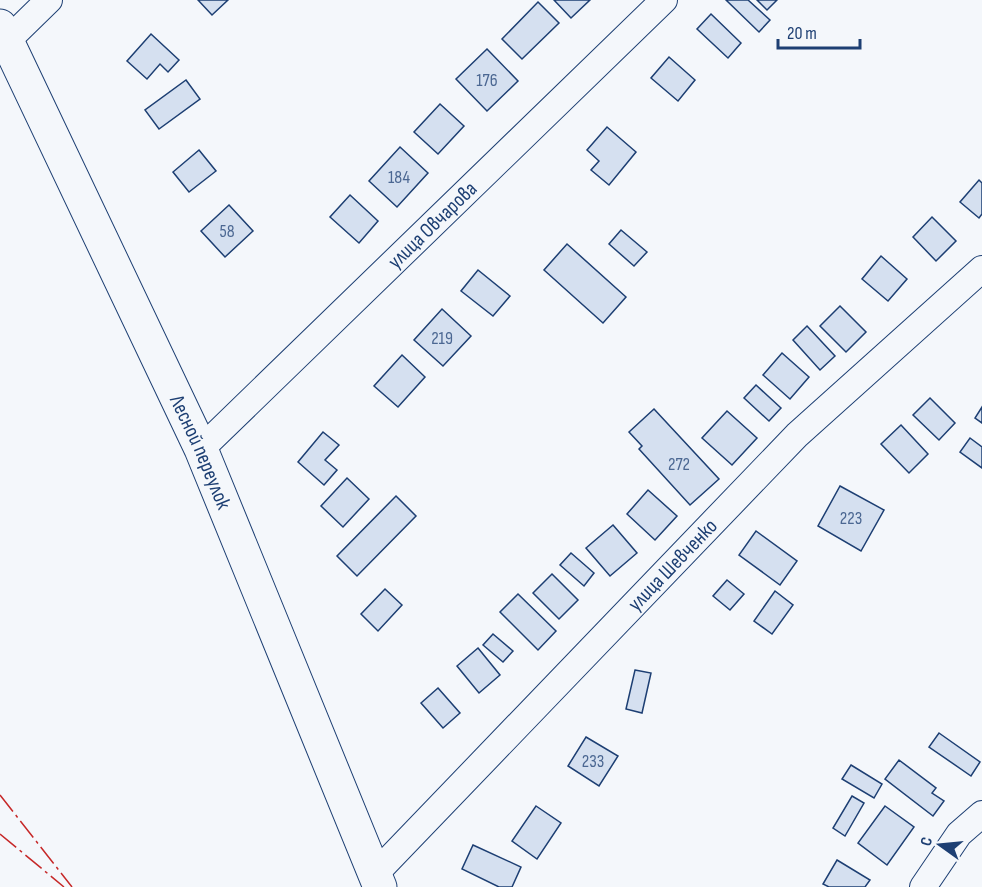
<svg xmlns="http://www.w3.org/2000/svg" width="982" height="887" font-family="'Sofia Sans Condensed',sans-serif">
  <rect width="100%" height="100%" fill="#f4f7fb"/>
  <!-- building -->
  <g fill="#d5e0f0" stroke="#1d3f73" stroke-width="1.5">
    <path d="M198 0H228L212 15Z"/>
    <path d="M554 0H590L571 18Z"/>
    <path d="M726 0H748L770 20 759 32Z"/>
    <path d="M757 0H777L767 10Z"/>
    <path d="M538 2 559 23 522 59 502 39Z"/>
    <path d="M711 14 741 43 728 58 697 29Z"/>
    <path d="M151 34 179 60 168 72 160 64 147 79 127 61Z"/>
    <path d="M487 49 518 81 487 111 456 79Z"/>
    <path d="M669 57 695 80 678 101 651 78Z"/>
    <path d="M186 80 200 99 159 129 145 110Z"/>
    <path d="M440 104 464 126 438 154 414 132Z"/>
    <path d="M607 127 636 152 609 185 591 170 599 161 587 150Z"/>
    <path d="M400 147 428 173 397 207 369 181Z"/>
    <path d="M199 150 216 171 189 192 173 172Z"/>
    <path d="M979 180 982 183V214L979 218 960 202Z"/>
    <path d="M350 195 378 221 359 243 330 217Z"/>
    <path d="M229 205 253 231 225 257 201 231Z"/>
    <path d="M932 217 956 241 936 261 913 237Z"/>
    <path d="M621 230 647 252 634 266 609 244Z"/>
    <path d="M567 244 626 297 603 323 544 270Z"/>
    <path d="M881 256 907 279 888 301 862 279Z"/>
    <path d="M478 270 510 296 493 316 461 291Z"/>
    <path d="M840 306 866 332 846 352 820 326Z"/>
    <path d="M442 309 471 336 443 366 414 340Z"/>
    <path d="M807 326 835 356 820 370 793 340Z"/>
    <path d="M782 353 809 377 790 399 763 375Z"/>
    <path d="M402 355 425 377 398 407 374 386Z"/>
    <path d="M756 385 781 408 769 421 744 398Z"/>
    <path d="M930 398 955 423 939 440 913 415Z"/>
    <path d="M982 407V423L975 418Z"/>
    <path d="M654 409 719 479 690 505 639 449 642 446 629 432Z"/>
    <path d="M727 411 757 438 732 465 702 438Z"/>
    <path d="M901 425 928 454 909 473 881 444Z"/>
    <path d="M323 432 339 445 325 460 337 470 324 485 298 462Z"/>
    <path d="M970 438 982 447V468L960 452Z"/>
    <path d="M347 478 369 499 343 527 321 506Z"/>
    <path d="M840 486 884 510 861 551 818 526Z"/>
    <path d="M648 490 677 516 655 540 627 514Z"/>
    <path d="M396 496 416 516 357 576 337 556Z"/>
    <path d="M613 525 637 553 610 576 586 548Z"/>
    <path d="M756 531 797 561 780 585 739 555Z"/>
    <path d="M571 553 594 573 584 586 560 565Z"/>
    <path d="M552 574 578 600 559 619 533 593Z"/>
    <path d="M727 580 744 594 730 610 713 596Z"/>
    <path d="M385 589 402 605 378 631 361 614Z"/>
    <path d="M775 591 793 605 772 634 754 621Z"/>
    <path d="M518 594 556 631 538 650 500 612Z"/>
    <path d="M493 634 513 651 503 662 483 645Z"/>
    <path d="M478 648 500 675 479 693 457 666Z"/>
    <path d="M635 670 651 673 642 713 626 709Z"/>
    <path d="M438 688 460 713 443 728 421 703Z"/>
    <path d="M939 733 980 762 971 776 929 747Z"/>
    <path d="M586 737 618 756 599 786 568 766Z"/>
    <path d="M899 760 936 788 932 793 944 801 933 816 885 779Z"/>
    <path d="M851 765 882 784 874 798 842 779Z"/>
    <path d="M852 796 864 803 845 836 833 828Z"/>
    <path d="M536 806 561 823 537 859 512 841Z"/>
    <path d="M885 806 914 827 887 865 858 843Z"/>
    <path d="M473 845 521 867 512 887H499L462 869Z"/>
    <path d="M837 860 870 880 865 887H829L823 884Z"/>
  </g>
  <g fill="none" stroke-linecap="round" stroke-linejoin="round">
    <!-- minor casing -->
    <g stroke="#1d3f73" stroke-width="28">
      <g id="minor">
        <path d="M7 41 49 0"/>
        <path id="s1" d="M201 449 664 0"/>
        <path id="s2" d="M375 874 797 435 982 269"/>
        <path d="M923 887 959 834 982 814"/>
      </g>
    </g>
    <!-- secondary casing -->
    <g stroke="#1d3f73" stroke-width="35">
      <g id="secondary">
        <path id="s3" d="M0 26 201 449 380 887"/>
      </g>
    </g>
    <!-- minor -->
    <use href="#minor" stroke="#f4f7fb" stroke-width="26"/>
    <!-- secondary -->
    <use href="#secondary" stroke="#f4f7fb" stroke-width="33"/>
    <!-- power -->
    <g stroke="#c62828" stroke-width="1.5" stroke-dasharray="21 4.5 3 4.5" stroke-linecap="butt">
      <path d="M0 795 72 887"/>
      <path d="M0 834 64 887"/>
    </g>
  </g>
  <g text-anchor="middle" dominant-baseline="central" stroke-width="4.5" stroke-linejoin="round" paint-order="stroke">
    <!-- number labels -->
    <g font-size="18" fill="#4b6792">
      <text x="487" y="80">176</text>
      <text x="399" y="177">184</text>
      <text x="227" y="231">58</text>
      <text x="442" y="338">219</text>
      <text x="679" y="464">272</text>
      <text x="851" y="518">223</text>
      <text x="593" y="761">233</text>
    </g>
    <!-- street labels -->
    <g font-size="21" fill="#1d3f73" stroke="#f4f7fb">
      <text stroke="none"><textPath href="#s1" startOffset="322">улица Овчарова</textPath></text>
      <text stroke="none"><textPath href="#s3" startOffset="471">Лесной переулок</textPath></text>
      <text stroke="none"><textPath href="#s2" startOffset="429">улица Шевченко</textPath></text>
    </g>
  </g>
  <!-- north arrow -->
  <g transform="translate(940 845) rotate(285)" stroke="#f4f7fb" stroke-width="4.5" paint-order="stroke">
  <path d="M0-4.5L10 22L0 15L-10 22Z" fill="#1d3f73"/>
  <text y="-9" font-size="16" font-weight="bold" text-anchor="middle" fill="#1d3f73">С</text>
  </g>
  <!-- scale -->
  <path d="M778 39v9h82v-9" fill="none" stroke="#1d3f73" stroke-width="3"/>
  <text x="787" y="39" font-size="18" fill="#1d3f73" stroke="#f4f7fb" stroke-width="4.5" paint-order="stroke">20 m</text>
</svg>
